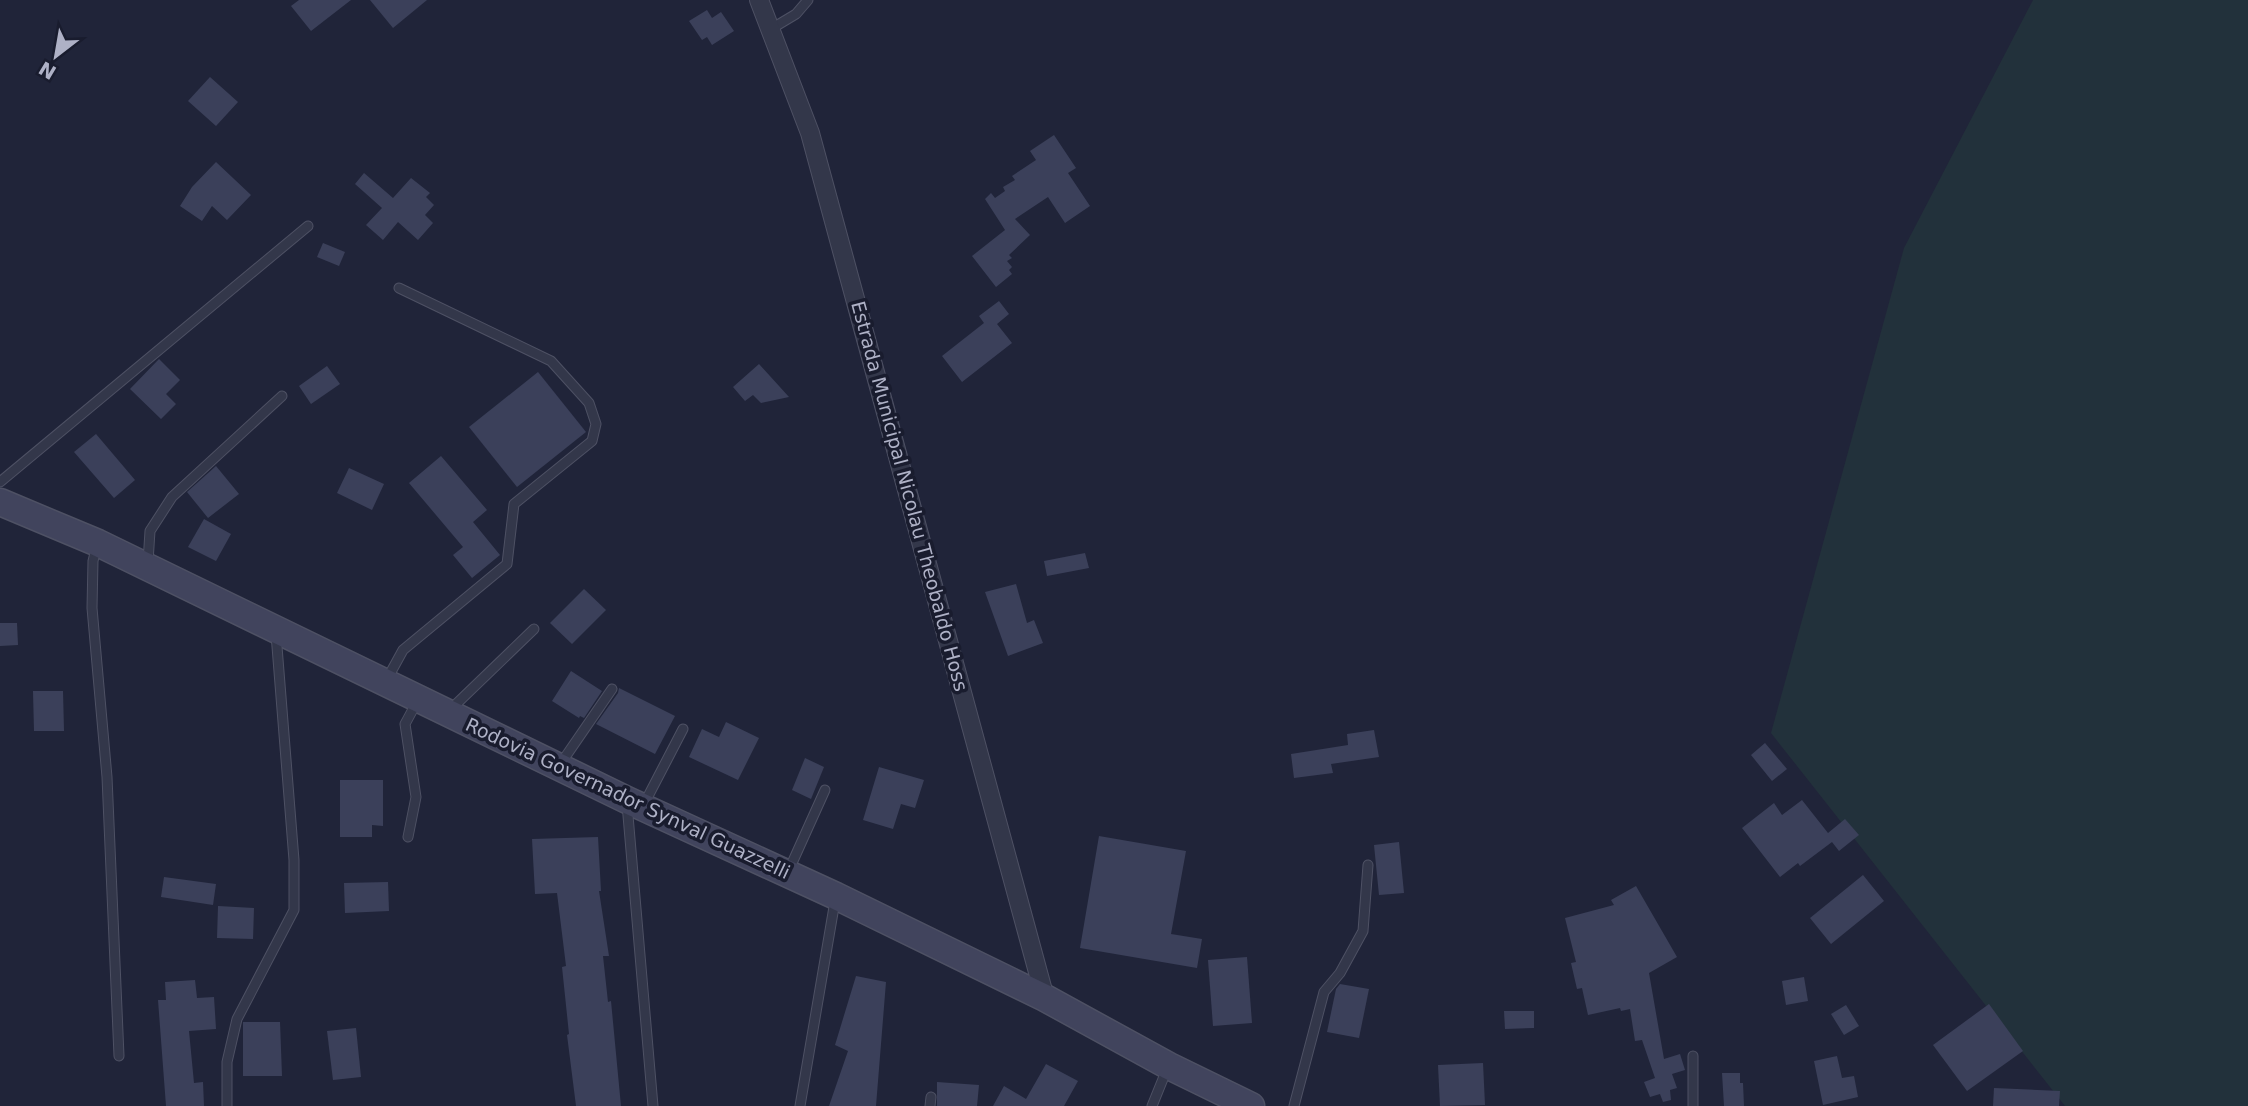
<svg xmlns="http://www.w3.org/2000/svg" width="2248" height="1106" font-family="'DejaVu Sans',sans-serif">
  <rect width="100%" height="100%" fill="#202439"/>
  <!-- green -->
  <path fill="#22313b" d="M2033 0H2248V1106H2065L1771 733 1904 248Z"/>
  <!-- building -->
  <g fill="#3b405a">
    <path d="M299 0H351L311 31 291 6Z"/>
    <path d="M370 0H427L393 28Z"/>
    <path d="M707 10 712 18 721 12 734 31 712 45 707 37 702 40 689 21Z"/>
    <path d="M210 77 238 102 216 126 188 101Z"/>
    <path d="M1054 135 1076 168 1068 173 1090 206 1065 223 1048 197 1015 219 1030 235 1009 255 1012 258 1007 261 1012 267 1009 270 1012 274 996 287 972 256 1005 230 985 199 991 193 995 198 1005 191 1003 187 1015 180 1012 176 1036 160 1030 151Z"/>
    <path d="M216 162 251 195 227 220 212 206 202 221 180 206 192 187Z"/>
    <path d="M364 173 393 198 411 178 430 193 426 197 434 205 425 215 433 223 418 240 398 222 383 240 366 225 382 208 355 184Z"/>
    <path d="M323 243 345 252 339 266 317 257Z"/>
    <path d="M999 301 1009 314 997 324 1012 343 962 382 942 356 984 323 979 316Z"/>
    <path d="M159 359 180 380 166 394 176 404 161 419 130 389Z"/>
    <path d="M759 364 789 397 761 403 753 395 745 401 733 387Z"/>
    <path d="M327 366 340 384 311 404 299 386Z"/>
    <path d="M538 372 586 432 517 487 469 427Z"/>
    <path d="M96 434 135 480 114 498 74 452Z"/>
    <path d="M441 456 487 510 473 522 500 555 472 578 453 555 463 547 409 483Z"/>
    <path d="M216 466 239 494 208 518 187 492Z"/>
    <path d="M349 468 384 484 372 510 337 493Z"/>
    <path d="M204 519 231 534 216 561 188 547Z"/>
    <path d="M1085 553 1089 568 1047 576 1044 561Z"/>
    <path d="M1016 584 1027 623 1034 620 1043 643 1008 656 985 592Z"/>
    <path d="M584 589 606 610 572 644 550 623Z"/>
    <path d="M0 623H17L18 645 0 646Z"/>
    <path d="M571 671 602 691 584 718 580 716 579 718 552 701Z"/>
    <path d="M619 688 675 716 655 754 596 724 618 693Z"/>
    <path d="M33 691H63L64 731H34Z"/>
    <path d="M726 722 759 738 738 780 689 757 702 729 719 737Z"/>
    <path d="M1374 730 1379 757 1331 764 1333 773 1294 778 1291 754 1348 745 1347 734Z"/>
    <path d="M1765 743 1787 769 1772 781 1751 755Z"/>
    <path d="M805 758 824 767 811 799 792 790Z"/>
    <path d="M879 767 924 780 915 808 901 804 893 829 863 820Z"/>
    <path d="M340 780H383V826L372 825V837H340Z"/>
    <path d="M1802 800 1828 833 1845 819 1859 835 1839 851 1832 842 1800 866 1798 863 1780 877 1742 828 1774 803 1782 815Z"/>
    <path d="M1099 836 1186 851 1171 934 1202 939 1197 968 1080 948Z"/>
    <path d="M598 837 601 891H599L609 956H603L608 1002 611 1001 621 1106H576L567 1035 569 1034 562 967 566 966 557 893 535 894 532 839Z"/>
    <path d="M1399 842 1404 893 1379 895 1374 845Z"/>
    <path d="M1863 875 1884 901 1831 944 1810 918Z"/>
    <path d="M164 877 216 884 213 905 161 897Z"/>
    <path d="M388 882 389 911 345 913 344 883Z"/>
    <path d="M1636 886 1677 957 1649 973 1664 1059 1680 1054 1685 1070 1672 1074 1677 1088 1670 1090 1671 1100 1663 1102 1660 1094 1650 1097 1644 1082 1655 1078 1642 1040 1635 1041 1630 1009 1621 1011 1620 1008 1588 1015 1582 988 1577 989 1571 963 1576 962 1565 918 1614 905 1611 900Z"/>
    <path d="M218 906 254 908 253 939 217 938Z"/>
    <path d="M1247 957 1252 1023 1213 1026 1208 960Z"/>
    <path d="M856 976 886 982 876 1106H829L848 1051 835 1045Z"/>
    <path d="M1804 977 1808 1001 1786 1005 1782 981Z"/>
    <path d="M195 980 197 998 214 997 216 1029 189 1031 194 1083 203 1082 204 1106H166L158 1000H166L165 982Z"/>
    <path d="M1340 984 1369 989 1359 1038 1327 1032 1336 989Z"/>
    <path d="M1989 1004 2023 1051 1967 1091 1933 1045Z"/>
    <path d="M1846 1005 1859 1026 1844 1035 1831 1014Z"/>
    <path d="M1504 1011H1534V1028L1505 1029Z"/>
    <path d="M243 1022H280L282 1076H243Z"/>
    <path d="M356 1028 361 1077 333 1080 327 1031Z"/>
    <path d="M1837 1056 1842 1078 1854 1076 1858 1097 1823 1105 1814 1061Z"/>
    <path d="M1483 1063 1485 1105 1440 1106 1438 1065Z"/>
    <path d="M1046 1064 1078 1081 1064 1106H993L1004 1086 1026 1099Z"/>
    <path d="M1722 1073H1740V1083H1743L1744 1106H1724Z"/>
    <path d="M937 1082 979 1085 977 1106H937Z"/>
    <path d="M1994 1088 2060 1091 2059 1106H1993Z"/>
  </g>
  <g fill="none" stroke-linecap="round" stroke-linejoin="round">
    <!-- service casing -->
    <g stroke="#4e5164" stroke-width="11">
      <g id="service">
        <path d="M771 29 796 14 808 0"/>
        <path d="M0 482 308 226"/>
        <path d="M97 545 93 561 92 608 107 777 119 1056"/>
        <path d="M148 562 150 531 172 497 282 396"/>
        <path d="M386 681 403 650 507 564 514 504 592 441 596 424 589 403 551 361 399 288"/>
        <path d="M451 709 534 629"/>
        <path d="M559 766 612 689"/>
        <path d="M627 804 653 1106"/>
        <path d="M643 806 683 729"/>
        <path d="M408 837 416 797 405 724 418 700"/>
        <path d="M788 872 825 790"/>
        <path d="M227 1106V1062L237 1019 294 910V860L276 634"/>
        <path d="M800 1106 835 901"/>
        <path d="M930 1106 931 1097"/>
        <path d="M1152 1106 1167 1069"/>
        <path d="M1294 1106 1324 992 1340 973 1363 931 1368 865"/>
        <path d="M1693 1106V1056"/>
      </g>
    </g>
    <!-- minor casing -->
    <g stroke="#4e5164" stroke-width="20">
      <path id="minor" d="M759 0 810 133 1045 998"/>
    </g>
    <!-- secondary casing -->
    <g stroke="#4e5164" stroke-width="29">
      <path id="secondary" d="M0 502 98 543 627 800 836 896 1045 998 1169 1066 1251 1106"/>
    </g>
    <!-- service -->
    <use href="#service" stroke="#33374a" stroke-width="9"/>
    <!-- minor -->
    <use href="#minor" stroke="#33374a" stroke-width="18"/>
    <!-- secondary -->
    <use href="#secondary" stroke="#41445d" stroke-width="26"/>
  </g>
  <g text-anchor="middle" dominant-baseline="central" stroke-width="7" stroke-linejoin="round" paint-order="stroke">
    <!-- street labels -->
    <g font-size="19" fill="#aeb1c6" stroke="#191c2e">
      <text transform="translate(910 496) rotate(75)">Estrada Municipal Nicolau Theobaldo Hoss</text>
      <text transform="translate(628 798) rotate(25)">Rodovia Governador Synval Guazzelli</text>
    </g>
  </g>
  <!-- north arrow -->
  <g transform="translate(56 56) rotate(211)" stroke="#191c2e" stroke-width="5" paint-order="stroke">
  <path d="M0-5L12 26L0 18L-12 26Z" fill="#aeb1c6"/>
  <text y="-10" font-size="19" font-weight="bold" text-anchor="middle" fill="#aeb1c6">N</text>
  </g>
</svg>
